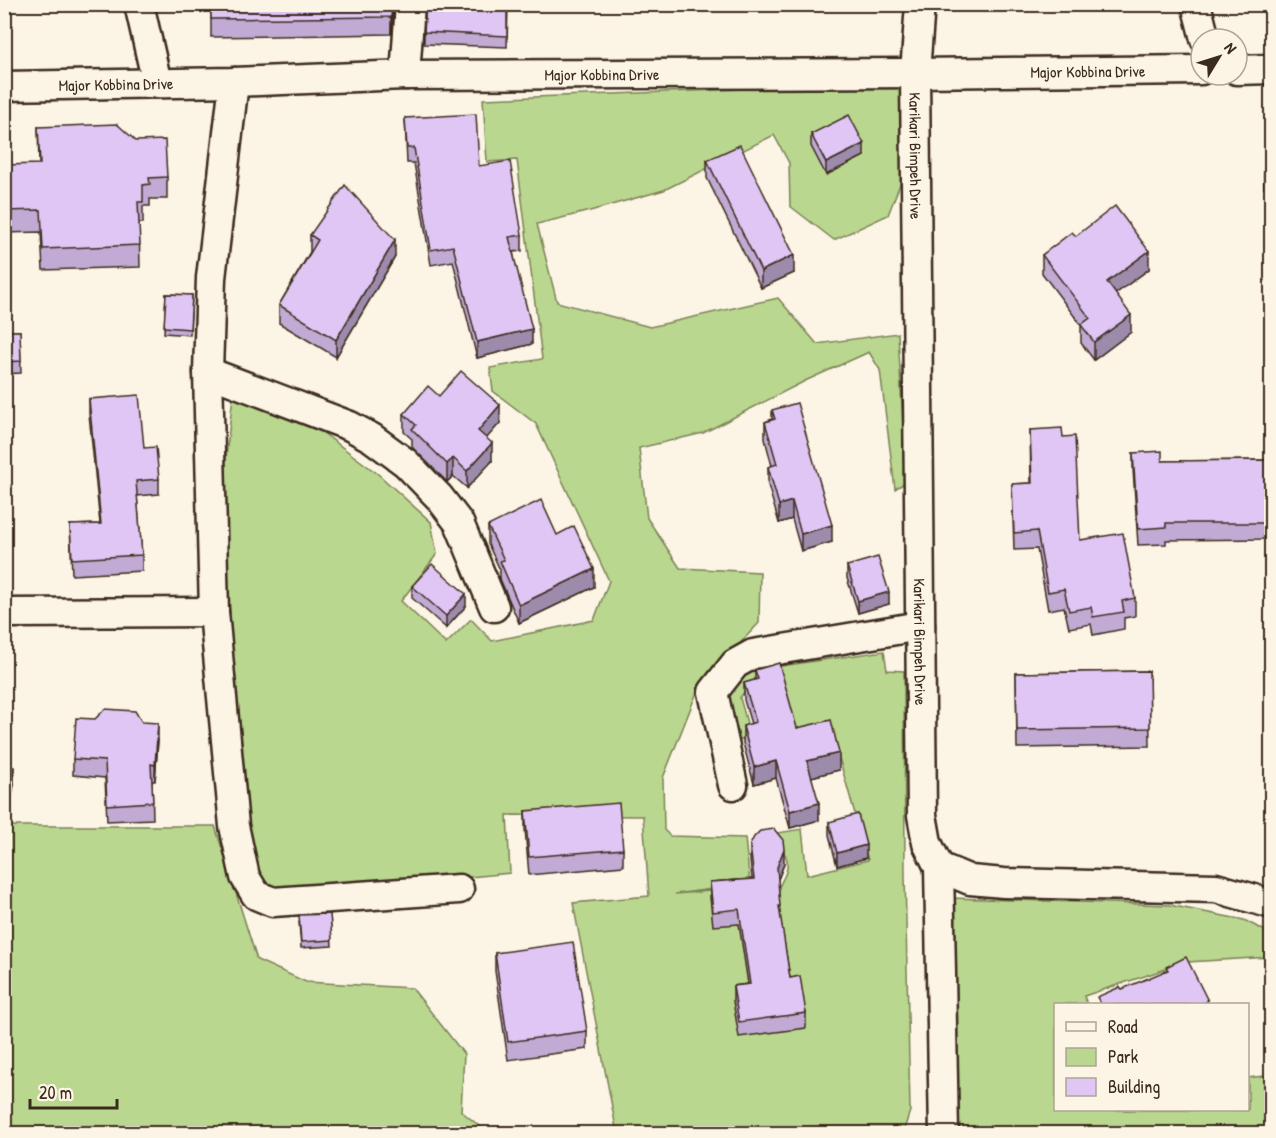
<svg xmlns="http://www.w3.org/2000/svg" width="1276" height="1138" font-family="'Patrick Hand',sans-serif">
  <rect width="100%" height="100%" fill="#fcf5e5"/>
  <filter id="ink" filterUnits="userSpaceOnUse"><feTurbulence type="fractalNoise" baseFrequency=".0167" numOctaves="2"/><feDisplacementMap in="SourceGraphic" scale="12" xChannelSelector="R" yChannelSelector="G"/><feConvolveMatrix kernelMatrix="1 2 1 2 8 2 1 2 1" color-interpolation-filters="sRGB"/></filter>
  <g filter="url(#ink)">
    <!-- green -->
    <g fill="#bad78f" stroke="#7a8056" stroke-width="1.5">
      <path d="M903 83 907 166 888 215 834 240 790 206 789 163 774 135 664 190 590 211 537 224 557 302 650 327 778 298 817 344 898 333 906 482 895 489 880 370 869 352 805 381 703 433 639 448 647 518 680 568 760 572 759 623 699 687 663 778 664 830 670 836 745 838 750 884 675 894 780 885C782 880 787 873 787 867 790 849 771 842 759 836L802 829 807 875 868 860 832 733 799 740 749 685 740 698 751 737 738 741 727 699 731 684 747 674 767 668 884 651 887 670 904 671 905 875 910 1111 903 1133H617L573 903 649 896 643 816 507 815 510 873 439 880 259 888 245 810 220 508 233 396 303 418 378 474 431 522 437 554 401 601 446 644 471 619 492 641 594 620 609 581 536 424 493 391 490 368 542 359 517 160 487 162 483 99Z"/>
      <path d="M5 826H215L257 960 306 982 412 988 464 1054 461 1111 488 1133 5 1134Z"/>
      <path d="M951 898 1169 905 1244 920 1271 934V957L1187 962 1084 996 1087 1004H1056V1110H1134V1111L1137 1110H1248V1078L1271 1075V1133H954Z"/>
    </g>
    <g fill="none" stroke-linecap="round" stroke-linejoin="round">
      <!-- minor casing -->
      <g stroke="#3b2a1e" stroke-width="33">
        <g id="minor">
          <path d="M139 4 157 83"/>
          <path id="s1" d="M920 4 915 73 922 815 927 843 939 867 970 880 1004 883 1216 888 1272 904"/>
          <path d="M1196 4 1205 39"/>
          <path d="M1237 70 1272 69"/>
          <path d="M405 75 410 4"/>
          <path d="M234 82 211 278 208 372 214 612 234 826 245 877 256 895 273 902 459 889"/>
          <path id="s2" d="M4 86 234 82 405 75 915 73 1201 70"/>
          <path d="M208 372 350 426 372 438 406 463 439 497 459 523 494 607"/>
          <path d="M4 613 214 612"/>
          <path d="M733 785 713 692 735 664 753 654 920 626"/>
          <path d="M939 867 944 1134"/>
        </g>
      </g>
      <!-- minor -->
      <use href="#minor" stroke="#fcf5e5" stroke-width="28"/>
    </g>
    <!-- wall -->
    <g fill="#c1aad3" stroke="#3b2a1e" stroke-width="1.5">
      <path d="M211 4H393L391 34 211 37Z"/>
      <path d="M508 4 507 47 424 44V32Z"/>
      <path d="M405 118 479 166 522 235V251L513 252 532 344 477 358 453 261 431 265 414 163H407Z"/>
      <path d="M38 127 167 177V199H150V206H143V223H139L140 267 43 270 41 232 4 233V165H39Z"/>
      <path d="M811 134 864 156 826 175 811 146Z"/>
      <path d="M1272 136V188H1264V176Z"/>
      <path d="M707 160 794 273 761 288 707 178Z"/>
      <path d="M310 235 395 257 336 357 279 323V305L310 252Z"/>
      <path d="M1076 236 1149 269 1115 294 1131 332 1094 360 1081 343V325L1042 273V255Z"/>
      <path d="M166 294 192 295 190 335 164 333Z"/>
      <path d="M4 331H20L21 373 4 374Z"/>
      <path d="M439 396 500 423 486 438 492 461 467 488 453 476 447 482 412 447V439L404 432V414Z"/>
      <path d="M89 399 144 448 159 479V494L137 496 142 555V571L72 575 70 525 100 524 89 414Z"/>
      <path d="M772 410 832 542 801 551 792 519 779 523 768 485V467L772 466 765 439V422L772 419Z"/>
      <path d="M1030 430 1063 437 1080 540 1135 598V616L1124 618V629L1093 635 1091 624 1069 628 1064 607 1048 610 1037 549 1014 550 1012 484 1031 483Z"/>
      <path d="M1133 453 1162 461 1272 460V539L1166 540V544L1138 545 1133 469Z"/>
      <path d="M488 526 557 535 594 587 519 623 500 579V570L488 544Z"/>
      <path d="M847 566 889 604 858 613 847 578Z"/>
      <path d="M412 586 466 606 446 628 412 598Z"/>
      <path d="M755 670 797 728 839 770 811 777 819 820 790 828 776 778 754 784 743 743V726L751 724 744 700V683L755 680Z"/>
      <path d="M1149 671 1150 746 1017 748 1016 673Z"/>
      <path d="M142 722 158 740 155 781H152L153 819 107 821 105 778 73 775V759Z"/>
      <path d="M4 765 14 784 10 809 4 808Z"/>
      <path d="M525 811 623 849V866L529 875 525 829Z"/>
      <path d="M829 822 866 858 837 866 829 835Z"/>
      <path d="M750 845 784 864 778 879 780 916 790 978 806 1013V1028L739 1037 733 1001V986L748 984 739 924 713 926 710 897V882L752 879 750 860Z"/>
      <path d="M330 914 332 946 301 948 299 922Z"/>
      <path d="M495 953 587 1031V1049L508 1060 495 971Z"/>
    </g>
    <!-- shaded-wall -->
    <g fill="#9d8bac" stroke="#3b2a1e" stroke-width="1.5">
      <path d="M392 4H393L391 34V17Z"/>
      <path d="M864 144V156L826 175V163Z"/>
      <path d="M395 240V257L336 357V340Z"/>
      <path d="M1149 251V269L1107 300V282Z"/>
      <path d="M794 255V273L761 288V271Z"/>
      <path d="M1131 315V332L1094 360V342Z"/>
      <path d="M532 329V344L477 358V342Z"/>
      <path d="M500 405V423L478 448V431Z"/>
      <path d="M492 443V461L467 488V471Z"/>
      <path d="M453 458V476L447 482V464Z"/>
      <path d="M792 501V519L779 523V505Z"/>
      <path d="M832 525V542L801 551V534Z"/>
      <path d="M594 569V587L519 623V605Z"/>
      <path d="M889 592V604L858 613V601Z"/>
      <path d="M466 594V606L446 628V616Z"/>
      <path d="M158 723V740L155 781V765Z"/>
      <path d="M839 753V770L807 778V761Z"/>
      <path d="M776 761V778L754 784V767Z"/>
      <path d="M14 767V784L10 809V792Z"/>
      <path d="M819 803V820L790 828V811Z"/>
      <path d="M866 845V858L837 866V853Z"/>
      <path d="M784 849V864L777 882V867Z"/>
    </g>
    <!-- building -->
    <g fill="#e0c6f5" stroke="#3b2a1e" stroke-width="1.5">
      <path d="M211 4H392L391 17 211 19Z"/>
      <path d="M426 4H507V36L424 32Z"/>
      <path d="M476 114 479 166 510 161 522 235 509 237 532 329 477 342 453 246 431 250 414 148H407L405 118Z"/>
      <path d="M849 115 864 144 826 163 811 134Z"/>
      <path d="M117 124 136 141 165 140 167 177 149 178 150 184 143 185V202H138L140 245 43 249 41 210 4 211V165L40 164 38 127Z"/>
      <path d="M1266 136H1272V176H1264Z"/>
      <path d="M740 145 794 255 761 271 707 160Z"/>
      <path d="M345 185 395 240 336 340 279 305 318 240 310 235Z"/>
      <path d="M1115 206 1149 251 1107 282 1131 315 1094 342 1081 325 1090 318 1042 255 1072 232 1076 236Z"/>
      <path d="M166 294 192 295 190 329 164 327Z"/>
      <path d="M4 331H20L21 361 4 362Z"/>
      <path d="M461 371 500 405 478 431 492 443 467 471 453 458 447 464 412 429 416 425 404 414 428 386 439 396Z"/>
      <path d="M139 395 144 448 156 447 159 479 136 481 142 555 72 559 70 525 101 524 89 399Z"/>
      <path d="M797 403 832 525 801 534 792 501 779 505 768 467 777 464 765 422 775 419 772 410Z"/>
      <path d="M1062 428 1063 437 1075 436 1080 540 1123 533 1135 598 1122 601 1124 612 1093 617 1091 607 1069 611 1064 589 1048 592 1037 531 1014 533 1012 484 1032 483 1030 430Z"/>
      <path d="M1162 451V461L1272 460V523H1166V527L1138 529 1133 453Z"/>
      <path d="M541 500 557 535 574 526 594 569 519 605 500 561 504 560 488 526Z"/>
      <path d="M878 557 889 592 858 601 847 566Z"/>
      <path d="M432 564 466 594 446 616 412 586Z"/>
      <path d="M779 663 797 728 831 720 839 753 807 761 819 803 790 811 776 761 754 767 743 726 756 722 744 683 758 679 755 670Z"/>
      <path d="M1149 671 1150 728 1017 730 1016 673Z"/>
      <path d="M105 709 135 711 142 722 158 723 155 765 151 764 153 802 107 805 105 761 73 759 76 718 95 719Z"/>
      <path d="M4 765 14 767 10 792 4 791Z"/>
      <path d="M619 803 623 849 529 857 525 811Z"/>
      <path d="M858 814 866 845 837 853 829 822Z"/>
      <path d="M774 829 783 840 784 849 777 867 780 906H779L790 978 800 976 806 1013 739 1022 733 986 750 984 739 909 713 912 710 882 754 879 750 845 754 837 760 831Z"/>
      <path d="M330 914 332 940 301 942 299 915Z"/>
      <path d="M573 942 587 1031 508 1042 495 953Z"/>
      <path d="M1186 957 1208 1001 1201 1005H1101L1097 997 1120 987 1122 989 1168 970 1166 967Z"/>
    </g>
  </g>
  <g text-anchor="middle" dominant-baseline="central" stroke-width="6" stroke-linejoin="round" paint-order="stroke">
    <!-- street labels -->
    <g font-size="16" fill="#3b2a1e" stroke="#fcf5e5">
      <text stroke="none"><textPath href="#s2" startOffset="1084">Major Kobbina Drive</textPath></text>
      <text stroke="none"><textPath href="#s2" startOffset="598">Major Kobbina Drive</textPath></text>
      <text stroke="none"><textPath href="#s2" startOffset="112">Major Kobbina Drive</textPath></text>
      <text stroke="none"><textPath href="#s1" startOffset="152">Karikari Bimpeh Drive</textPath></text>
      <text stroke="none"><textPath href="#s1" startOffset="638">Karikari Bimpeh Drive</textPath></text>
    </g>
  </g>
  <!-- margin -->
  <rect width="1276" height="1138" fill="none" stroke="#fcf5e5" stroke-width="24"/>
  <rect x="12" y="12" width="1252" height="1114" fill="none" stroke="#3b2a1e" stroke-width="2" filter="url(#ink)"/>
  <!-- legend -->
  <rect x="1054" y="1003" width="195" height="108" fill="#fcf5e5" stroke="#afa495" stroke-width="1.5"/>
  <rect x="1066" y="1022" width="30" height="9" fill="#fcf5e5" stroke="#afa495" stroke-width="1.5"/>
  <text x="1108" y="1033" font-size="18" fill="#3b2a1e">Road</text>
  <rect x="1066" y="1048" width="30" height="18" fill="#bad78f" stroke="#afa495" stroke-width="1.5"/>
  <text x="1108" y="1063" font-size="18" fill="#3b2a1e">Park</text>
  <rect x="1066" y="1078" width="30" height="18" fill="#e0c6f5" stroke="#afa495" stroke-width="1.5"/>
  <text x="1108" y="1093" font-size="18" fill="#3b2a1e">Building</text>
  <!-- north arrow -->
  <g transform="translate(1219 57) rotate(52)"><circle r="28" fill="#fcf5e5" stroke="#afa495" stroke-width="1.5"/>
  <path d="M0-4.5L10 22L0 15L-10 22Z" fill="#3b2a1e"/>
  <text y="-9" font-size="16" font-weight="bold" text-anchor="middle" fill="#3b2a1e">N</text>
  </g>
  <!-- scale -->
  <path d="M30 1099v9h87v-9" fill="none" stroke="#3b2a1e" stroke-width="3"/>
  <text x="39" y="1099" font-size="18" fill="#3b2a1e" stroke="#fcf5e5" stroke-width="4.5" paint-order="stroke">20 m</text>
</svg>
